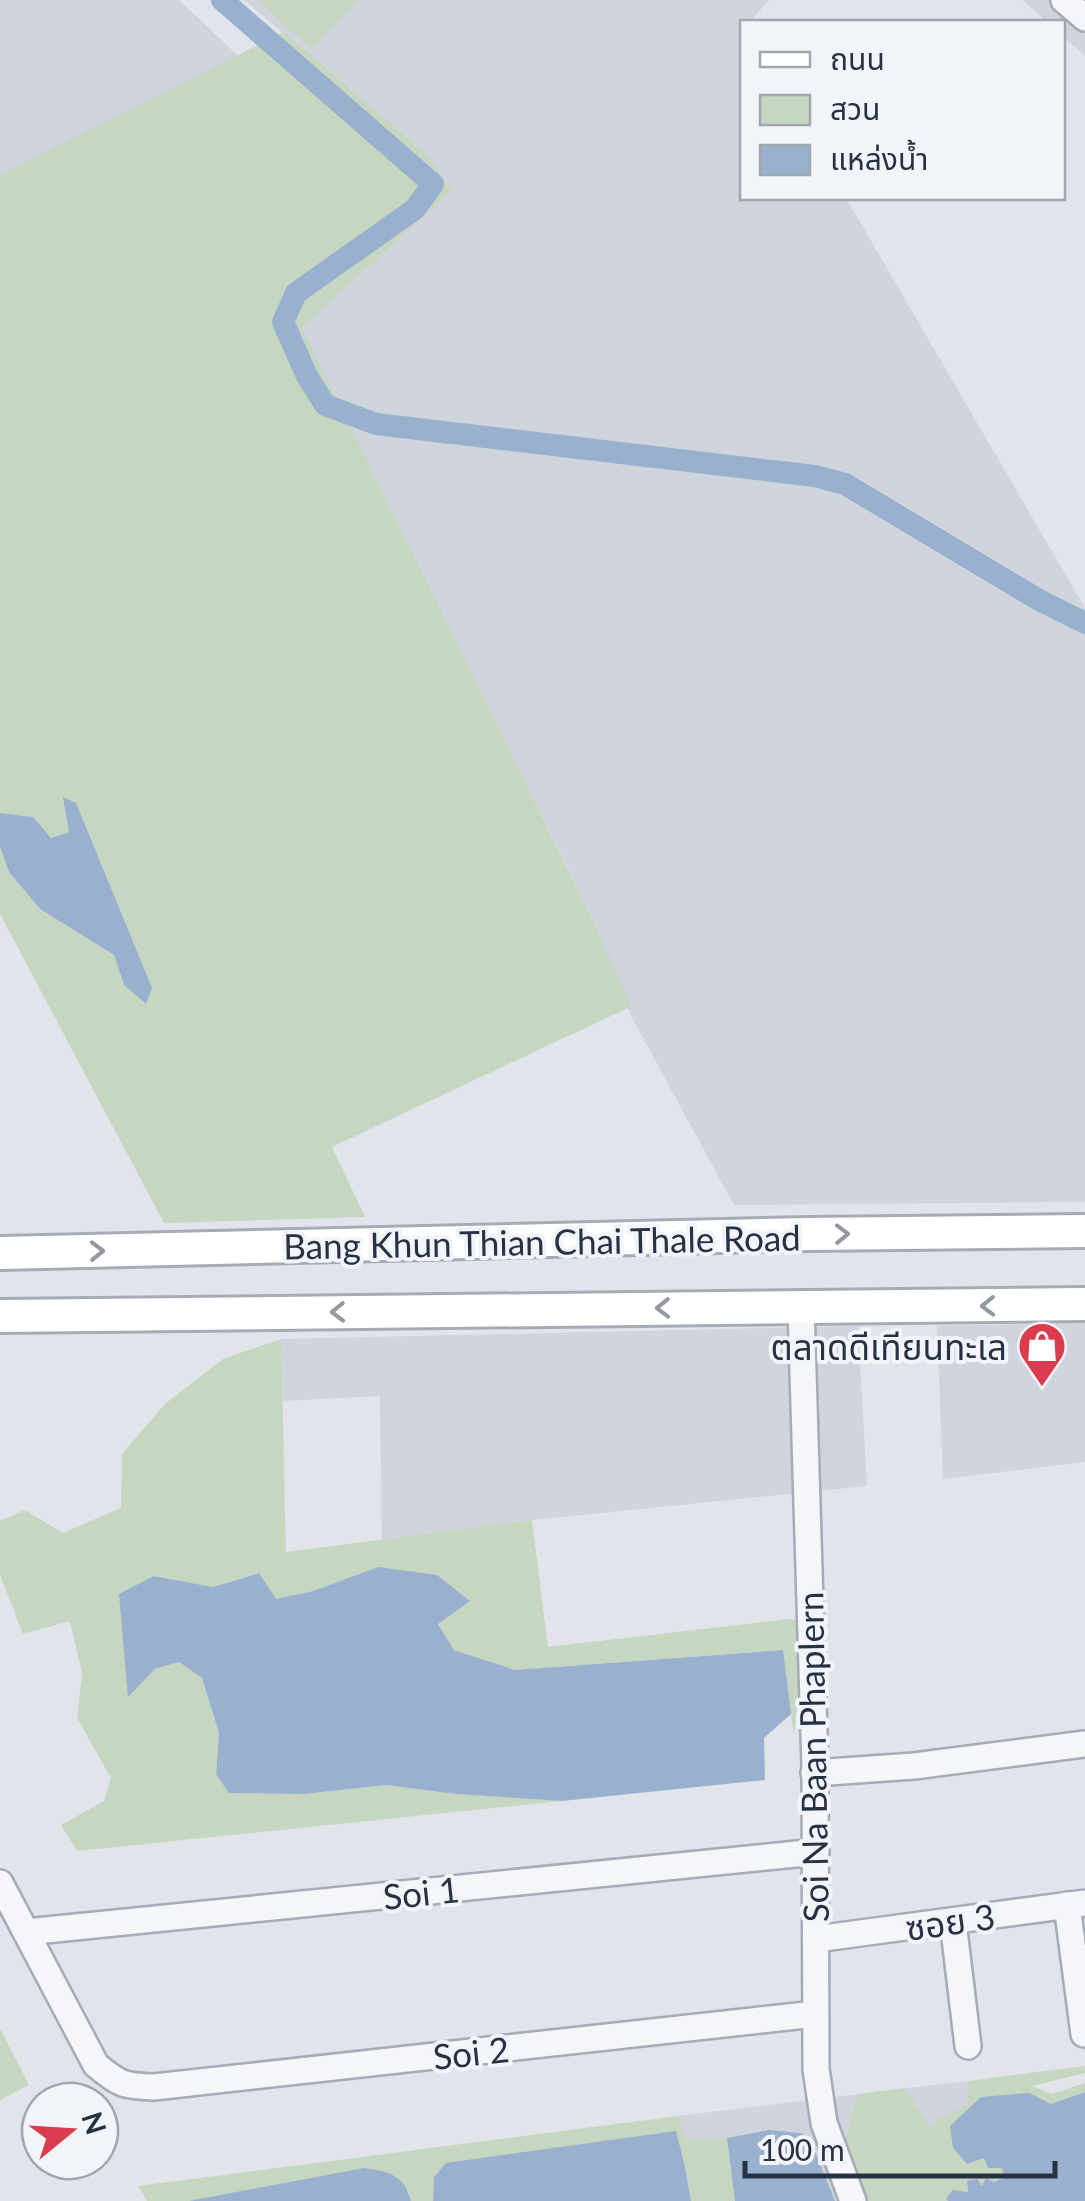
<svg xmlns="http://www.w3.org/2000/svg" width="1085" height="2201" font-family="Lato,'Noto Sans Thai',sans-serif">
  <rect width="100%" height="100%" fill="#e1e5eb"/>
  <!-- built -->
  <g fill="#cfd4dd">
    <path d="M0 0H179L256 73 0 194Z"/>
    <path d="M244 0H769L750 22H742V198H846L1085 608V1202L734 1205 631 1016 571 874 301 328 429 156Z"/>
    <path d="M1022 0H1085V56L1063 36 1062 22H1047Z"/>
    <path d="M1085 1323V1462L943 1479 937 1326Z"/>
    <path d="M858 1326 867 1486 532 1520 382 1540 380 1396 283 1401 281 1339Z"/>
    <path d="M968 2081V2104L943 2117 938 2201H835L808 2137 727 2138 687 2142 678 2116Z"/>
  </g>
  <!-- green -->
  <g fill="#c6d6c1">
    <path d="M258 0H358L312 50Z"/>
    <path d="M284 32 429 156 451 191 302 328 571 875 632 1006 332 1147 365 1217 164 1223 0 914V846L9 872 40 909 114 955 124 985 146 1004 64 798 69 832 50 838 33 817 0 813V175Z"/>
    <path d="M281 1339 286 1552 532 1520 548 1647 789 1619 798 1620 803 1654 794 1736 782 1650 515 1670 454 1650 438 1624 378 1567 313 1591 276 1599 258 1573 213 1587 154 1576 128 1696 155 1669 179 1662 202 1678 219 1733 216 1773 304 1794 386 1785 456 1794 562 1801 77 1851 61 1825 104 1801 111 1778 77 1718 82 1674 70 1621 23 1634 0 1575V1521L25 1510 63 1533 121 1508 122 1454 165 1404 223 1359Z"/>
    <path d="M0 2028 29 2085 0 2100Z"/>
    <path d="M1085 2066V2073L1032 2086 1052 2094 1085 2083V2092L1051 2104 985 2158 1003 2168 1004 2178 982 2187 967 2182 968 2192 946 2197 948 2201H867L845 2142 858 2094 905 2088 930 2127 943 2117 968 2104V2081Z"/>
    <path d="M678 2116 687 2141 727 2138 735 2201H691L685 2167 434 2177 433 2201H411L408 2190 189 2201H147L138 2186Z"/>
  </g>
  <!-- water -->
  <g fill="#99b1ce">
    <path d="M63 797 76 803 152 988 146 1004 124 985 114 955 40 909 9 872 0 846V813L33 817 51 838 69 832Z"/>
    <path d="M378 1567 437 1575 470 1601 438 1624 454 1650 515 1670 783 1650 791 1714 764 1738 765 1780 562 1801 456 1794 386 1785 304 1794 229 1793 216 1774 219 1733 202 1678 179 1662 155 1669 128 1697 119 1594 154 1576 213 1587 259 1573 276 1599 313 1591Z"/>
    <path d="M1085 2092V2201H948L946 2198 953 2190 968 2192 967 2181 977 2179 982 2186 986 2178 994 2182 1004 2178 1002 2168H988L984 2158 967 2164 953 2148 950 2126 981 2097 1029 2093 1051 2104Z"/>
    <path d="M770 2130 800 2133 809 2137 835 2201H735L727 2138Z"/>
    <path d="M676 2131 685 2167 691 2201H433L434 2177 446 2163Z"/>
    <path d="M364 2168C389 2172 404 2174 411 2201H189Z"/>
  </g>
  <g fill="none" stroke-linecap="round" stroke-linejoin="round">
    <!-- canal -->
    <path stroke="#99b1ce" stroke-width="22" d="M222 0 433 184 415 209 296 293 283 322 307 376 325 405 376 424 815 476 845 484 1039 600 1085 623"/>
    <!-- minor casing -->
    <g stroke="#a6abb6" stroke-width="30">
      <g id="minor">
        <path d="M1064 0 1085 18"/>
        <path d="M801 1306 815 1767 816 2069 824 2123 853 2201"/>
        <path d="M814 1773 914 1766 1085 1744"/>
        <path d="M0 1883 96 2065C120 2085 124 2086 154 2087L815 2014"/>
        <path d="M1067 1905 1084 2034"/>
        <path d="M953 1922 968 2046"/>
        <path d="M26 1932 816 1852"/>
        <path d="M816 1939 1085 1903"/>
      </g>
    </g>
    <!-- secondary casing -->
    <g stroke="#a6abb6" stroke-width="38">
      <g id="secondary">
        <path d="M0 1253 809 1234 1085 1231"/>
        <path d="M0 1316 1085 1304"/>
      </g>
    </g>
    <!-- minor -->
    <use href="#minor" stroke="#f4f6f9" stroke-width="25"/>
    <!-- secondary -->
    <use href="#secondary" stroke="#fff" stroke-width="32"/>
  </g>
  <!-- one-way arrows -->
  <defs><path id="oneway-chevron" d="M-2-3.5L2.5 0L-2 3.5" fill="none" stroke-width="1.6" stroke-linecap="round" stroke-linejoin="round" transform="scale(2.5)"/></defs>
  <g stroke="#9498a2">
    <use href="#oneway-chevron" transform="translate(842 1234) rotate(-1)"/>
    <use href="#oneway-chevron" transform="translate(97 1251) rotate(-1)"/>
    <use href="#oneway-chevron" transform="translate(988 1306) rotate(179)"/>
    <use href="#oneway-chevron" transform="translate(663 1308) rotate(179)"/>
    <use href="#oneway-chevron" transform="translate(338 1312) rotate(179)"/>
  </g>
  <!-- icons -->
  <defs>
    <g id="shop-pin" transform="scale(2.5)"><path d="M0 17L-7.5 6A9.5 9.5 0 1 1 7.5 6Z" fill="#db3b4e" stroke="#f1f4f8"/><path d="M-5-2.5h2.3a2.7 3.5 0 0 1 5.4 0H5L5.5 6h-11ZM-1.5-2.5h3a1.5 2.3 0 0 0-3 0Z" fill="#fff"/></g>
  </defs>
  <g fill-rule="evenodd">
    <use href="#shop-pin" x="1042" y="1346"/>
  </g>
  <g text-anchor="middle" dominant-baseline="central" stroke-width="8" stroke-linejoin="round" paint-order="stroke">
    <!-- street labels -->
    <g font-size="35" fill="#283144" stroke="#f1f4f8">
      <text transform="translate(542 1241) rotate(-1)">Bang Khun Thian Chai Thale Road</text>
      <text transform="translate(812 1757) rotate(-91)">Soi Na Baan Phaplern</text>
      <text transform="translate(421 1892) rotate(-6)">Soi 1</text>
      <text transform="translate(950 1921) rotate(-8)">ซอย 3</text>
      <text transform="translate(471 2052) rotate(-6)">Soi 2</text>
    </g>
    <!-- poi labels -->
    <g font-size="35" fill="#283144" stroke="#f1f4f8" text-anchor="end">
      <text x="1007" y="1346">ตลาดดีเทียนทะเล</text>
    </g>
  </g>
  <!-- legend -->
  <rect x="740" y="20" width="325" height="180" fill="#f1f4f8" stroke="#a1a6b0" stroke-width="2.5"/>
  <rect x="760" y="52" width="50" height="15" fill="#ffffff" stroke="#a1a6b0" stroke-width="2.5"/>
  <text x="830" y="70" font-size="30" fill="#283144">ถนน</text>
  <rect x="760" y="95" width="50" height="30" fill="#c6d6c1" stroke="#a1a6b0" stroke-width="2.5"/>
  <text x="830" y="120" font-size="30" fill="#283144">สวน</text>
  <rect x="760" y="145" width="50" height="30" fill="#99b1ce" stroke="#a1a6b0" stroke-width="2.5"/>
  <text x="830" y="170" font-size="30" fill="#283144">แหล่งน้ำ</text>
  <!-- north arrow -->
  <g transform="translate(70 2131) rotate(72)"><circle r="48" fill="#f1f4f8" stroke="#a1a6b0" stroke-width="2.5"/>
  <path d="M0-8L18 38L0 25L-18 38Z" fill="#db3b4e"/>
  <text y="-15" font-size="28" font-weight="bold" text-anchor="middle" fill="#283144">N</text>
  </g>
  <!-- scale -->
  <path d="M745 2161v15h310v-15" fill="none" stroke="#283144" stroke-width="5"/>
  <text x="760" y="2161" font-size="30" fill="#283144" stroke="#f1f4f8" stroke-width="8" paint-order="stroke">100 m</text>
</svg>
